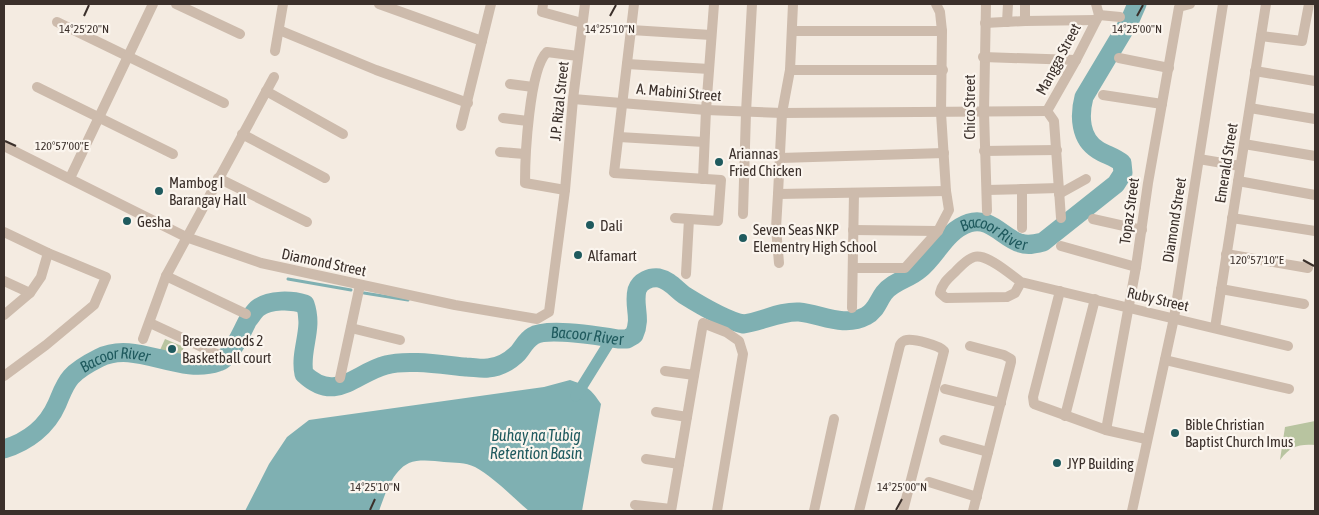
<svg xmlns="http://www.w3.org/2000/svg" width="1319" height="515" font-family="'Asap Condensed',sans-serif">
  <rect width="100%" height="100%" fill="#f4ebe1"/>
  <!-- green -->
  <g fill="#b8c4a0">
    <path d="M165 339 184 347 179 359 160 350Z"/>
    <path d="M1315 421V445C1298 444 1291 446 1280 460L1285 427Z"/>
  </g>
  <!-- water -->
  <path fill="#7fb0b2" d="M570 380C586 385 592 390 601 404L582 511H529C512 497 495 478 475 467 465 462 455 463 444 462 434 461 419 459 409 463 392 471 385 495 379 511H245L269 464 287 437 309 420 544 387Z"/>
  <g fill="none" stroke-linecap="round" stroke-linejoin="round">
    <!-- stream -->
    <g stroke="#7fb0b2" stroke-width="3">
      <path d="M288 279 351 290"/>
      <path d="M364 293 408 300"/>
    </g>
    <!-- canal -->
    <path stroke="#7fb0b2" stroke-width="11" d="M576 396 612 338"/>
    <!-- river -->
    <path stroke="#7fb0b2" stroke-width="19" id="s1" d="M4 449C27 442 47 427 57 404 61 395 64 385 71 377 78 369 89 363 99 358 135 339 179 376 218 362 223 361 226 357 229 353 238 343 242 331 248 320 251 317 254 311 258 308 270 299 292 300 305 304 314 330 299 350 304 374 336 404 355 373 386 365 407 359 444 365 466 367 473 367 481 369 488 368 500 367 510 361 518 353 523 347 526 340 533 336 546 327 601 336 618 339H627L634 335C642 318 633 306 637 290 640 281 650 277 659 278 669 280 676 289 684 295 700 305 725 320 743 324 761 322 780 311 799 312 821 314 844 328 866 316 876 311 878 301 884 293 893 281 909 279 919 270 937 256 945 231 969 223 990 216 1003 238 1020 243 1028 246 1035 244 1043 242L1116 184 1123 173 1122 163C1115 157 1106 155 1098 150 1080 139 1079 116 1084 97L1130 20 1137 4"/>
    <!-- minor -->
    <g stroke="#cdbbac" stroke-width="10">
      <path d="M176 4 240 34"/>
      <path d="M379 4 482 41"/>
      <path d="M543 4 542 12 582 23"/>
      <path d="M634 4 614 173 721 180 718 221 675 218"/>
      <path d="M986 4 984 112 987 211"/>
      <path d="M1025 4V21"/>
      <path d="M1099 15 1120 17"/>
      <path d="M57 22 224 103"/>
      <path d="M1007 22 1008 4"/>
      <path d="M985 23 1025 21 1096 20"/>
      <path d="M279 30 376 70 468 103"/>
      <path d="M631 30 711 35"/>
      <path d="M792 31H942"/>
      <path d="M1261 36 1302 41 1309 4"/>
      <path d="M275 51 283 4"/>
      <path d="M983 57 1076 60"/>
      <path d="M1119 58 1169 68"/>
      <path d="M627 64 709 69"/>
      <path d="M790 70H943"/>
      <path d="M1255 71 1315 81"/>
      <path d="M510 84 533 87"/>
      <path d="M37 87 173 154"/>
      <path d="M266 91 343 134"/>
      <path d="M1103 95 1162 104"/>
      <path d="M573 99 706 110 782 113 1047 111"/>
      <path d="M1250 108 1315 119"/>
      <path d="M503 118 528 121"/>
      <path d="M461 126 491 4"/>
      <path d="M242 134 325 178"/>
      <path d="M619 137 704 142"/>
      <path d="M1244 144 1315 156"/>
      <path d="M4 146 186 237 261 263 455 305 537 319 549 312 565 190 573 99 585 4"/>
      <path d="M984 151 1057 150"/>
      <path d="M500 152 525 154"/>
      <path d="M780 158 944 153"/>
      <path d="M1199 159 1240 166"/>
      <path d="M70 178 153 4"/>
      <path d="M218 178 307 222"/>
      <path d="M703 179 706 110 714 4"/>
      <path d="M1238 181 1315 195"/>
      <path d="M1022 189V228"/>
      <path d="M565 190 525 183C525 157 529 69 547 52L578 56"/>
      <path d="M987 190 1059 188"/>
      <path d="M778 194 946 191"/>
      <path d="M1059 194 1086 179"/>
      <path d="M743 214 746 112 752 4"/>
      <path d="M1061 218 1054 121 1047 111 1076 60 1099 15 1096 4"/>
      <path d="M1232 218 1315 231"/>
      <path d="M1093 219 1142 230"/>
      <path d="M853 230 938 231"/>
      <path d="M4 232 48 253 106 277 94 305 46 345 4 376"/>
      <path d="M1061 246 1136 267"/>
      <path d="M1226 254 1308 268"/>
      <path d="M779 263 776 228 778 194 782 113 790 70 793 4"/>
      <path d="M853 268H905L938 231 949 210 946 191 941 113 942 31 940 12 936 4"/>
      <path d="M686 274 689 219"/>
      <path d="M166 276 246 314"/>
      <path d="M4 281 30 293"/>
      <path d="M1021 282 1015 293 1007 297 946 298 940 293C942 283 949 278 956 271 961 266 967 259 974 257 987 253 1011 275 1021 282L1288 346"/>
      <path d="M1221 289 1304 304"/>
      <path d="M1060 291 1033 397 1034 404 1106 430 1146 439"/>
      <path d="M852 308 854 193"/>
      <path d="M4 315 30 293 41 277 48 253"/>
      <path d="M150 323 219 355"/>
      <path d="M351 328 400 340"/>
      <path d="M1215 328 1266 4"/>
      <path d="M143 339 166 276 274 77"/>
      <path d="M970 346 1004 355 1011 359V362L973 511"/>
      <path d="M1165 360 1289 389"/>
      <path d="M665 371 694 375"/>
      <path d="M340 378 360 285"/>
      <path d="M945 389 1001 403"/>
      <path d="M656 412 687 417"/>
      <path d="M1065 416 1095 299"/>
      <path d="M1106 430 1136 267 1148 183 1179 7 1190 4"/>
      <path d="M944 440 988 452"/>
      <path d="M646 459 679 464"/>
      <path d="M929 482 977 497"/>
      <path d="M635 505 671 509"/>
      <path d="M671 511 703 323 726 332 739 341 743 354 717 511"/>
      <path d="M814 511 834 419"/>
      <path d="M859 511 900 345C902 342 902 341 907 340 914 339 939 345 944 351L903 511"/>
      <path d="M1132 511 1174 318 1223 4"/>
    </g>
  </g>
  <!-- ticks -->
  <path fill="none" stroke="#3b302b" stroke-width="2" d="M84 16 89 5M610 16 616 5M1137 16 1143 5M5 141 16 146M1303 260 1314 266M370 510 375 499M896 510 902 499"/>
  <!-- markers -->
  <g fill="#1f5a5e" stroke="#fbf5ee" stroke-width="2">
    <circle cx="719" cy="162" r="5"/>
    <circle cx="159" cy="191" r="5"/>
    <circle cx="127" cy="221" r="5"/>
    <circle cx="590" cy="225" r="5"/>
    <circle cx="743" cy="238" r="5"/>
    <circle cx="578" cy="255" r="5"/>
    <circle cx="172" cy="349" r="5"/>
    <circle cx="1175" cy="433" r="5"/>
    <circle cx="1057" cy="463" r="5"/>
  </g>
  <g text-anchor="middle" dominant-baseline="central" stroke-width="4.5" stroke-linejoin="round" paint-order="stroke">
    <!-- street labels -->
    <g font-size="15" fill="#3b302b" stroke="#fbf5ee">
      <text transform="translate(1058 59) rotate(-62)">Mangga Street</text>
      <text transform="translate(679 92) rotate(5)">A. Mabini Street</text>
      <text transform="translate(559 101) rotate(-84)">J.P. Rizal Street</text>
      <text transform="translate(969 107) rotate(-90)">Chico Street</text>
      <text transform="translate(1226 163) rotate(-81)">Emerald Street</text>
      <text transform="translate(1129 211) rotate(-82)">Topaz Street</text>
      <text transform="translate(1174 220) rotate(-81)">Diamond Street</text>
      <text transform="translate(324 262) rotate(12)">Diamond Street</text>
      <text transform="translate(1158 299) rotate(13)">Ruby Street</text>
    </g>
    <!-- poi labels -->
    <g font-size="15" fill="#3b302b" stroke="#fbf5ee" text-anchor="start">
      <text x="729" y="153">Ariannas<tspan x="729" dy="17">Fried Chicken</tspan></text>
      <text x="169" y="182">Mambog I<tspan x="169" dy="17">Barangay Hall</tspan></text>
      <text x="137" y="221">Gesha</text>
      <text x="600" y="225">Dali</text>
      <text x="753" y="229">Seven Seas NKP<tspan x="753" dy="17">Elementry High School</tspan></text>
      <text x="588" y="255">Alfamart</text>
      <text x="182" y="340">Breezewoods 2<tspan x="182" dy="17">Basketball court</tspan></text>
      <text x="1185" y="424">Bible Christian<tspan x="1185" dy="17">Baptist Church Imus</tspan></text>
      <text x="1067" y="463">JYP Building</text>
    </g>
    <!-- water labels -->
    <g font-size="16" font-style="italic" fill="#1f5a5e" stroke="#fbf5ee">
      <text stroke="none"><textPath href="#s1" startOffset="1262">Bacoor River</textPath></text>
      <text stroke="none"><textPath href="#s1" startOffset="750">Bacoor River</textPath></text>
      <text stroke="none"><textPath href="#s1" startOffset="152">Bacoor River</textPath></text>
      <text x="536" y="435">Buhay na Tubig<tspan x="536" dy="18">Retention Basin</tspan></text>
    </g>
  </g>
  <g font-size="12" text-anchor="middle" fill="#3b302b" stroke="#fbf5ee" stroke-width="4.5" stroke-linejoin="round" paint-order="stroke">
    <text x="84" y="33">14°25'20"N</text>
    <text x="1137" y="33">14°25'00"N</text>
    <text x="610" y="33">14°25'10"N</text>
    <text x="62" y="150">120°57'00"E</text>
    <text x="1257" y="264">120°57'10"E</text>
    <text x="375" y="491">14°25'10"N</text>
    <text x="902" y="491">14°25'00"N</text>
  </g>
  <!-- border -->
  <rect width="1319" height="515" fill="none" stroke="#3b302b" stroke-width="10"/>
</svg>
